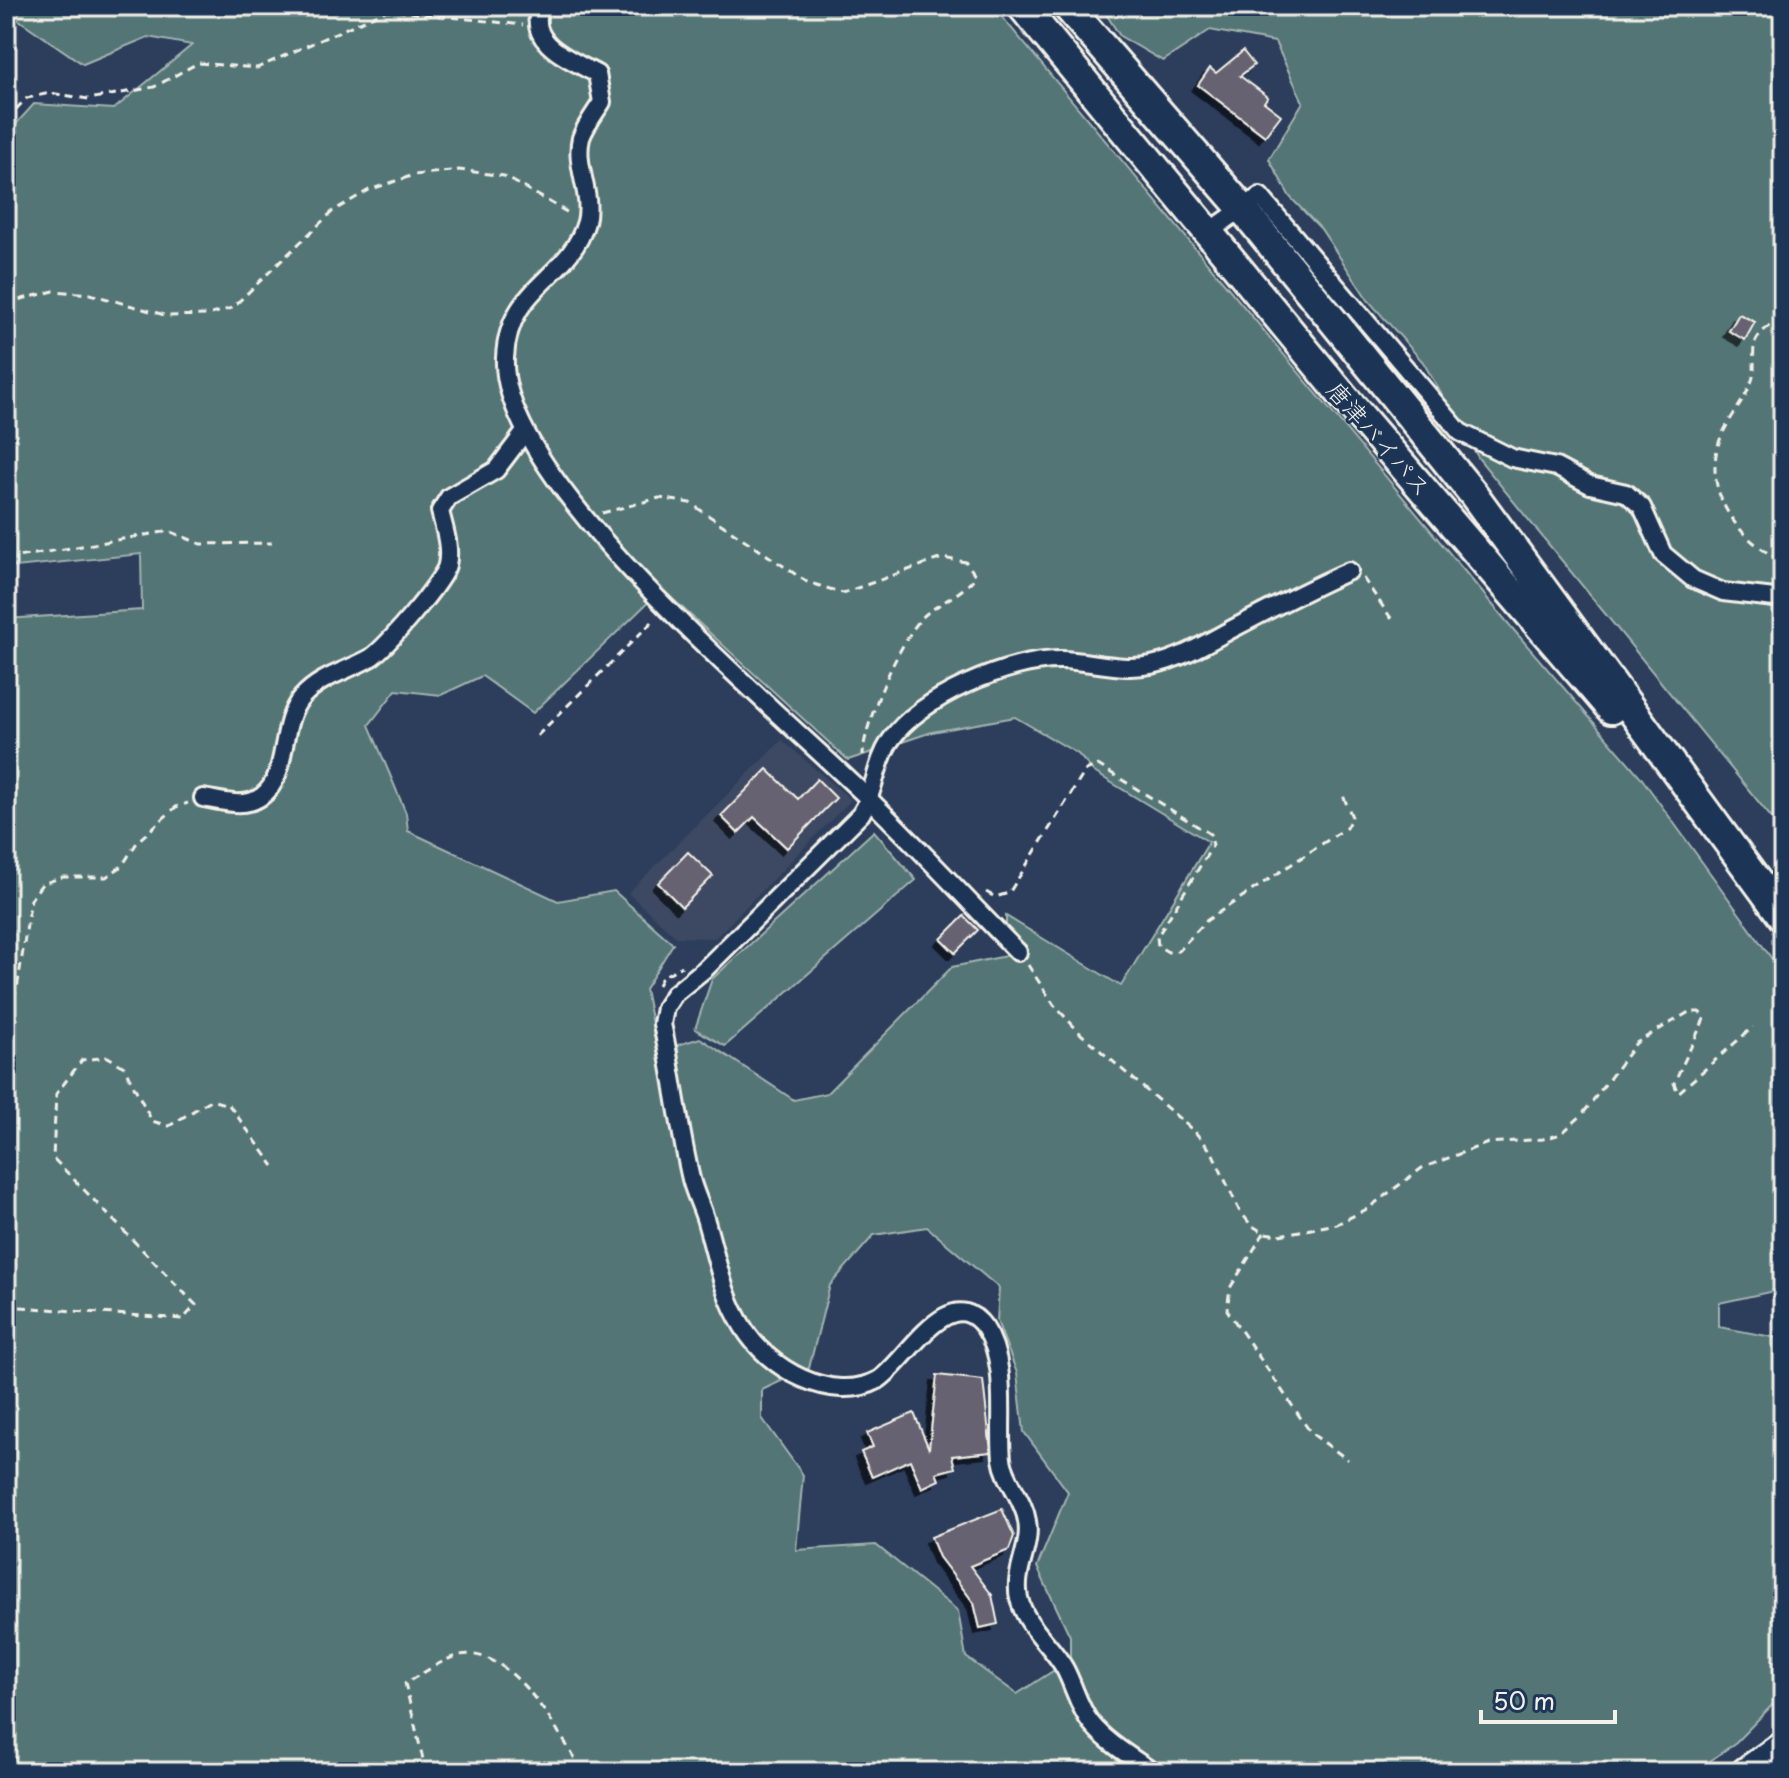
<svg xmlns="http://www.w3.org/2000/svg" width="1789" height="1778" font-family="'Playpen Sans','Klee One',sans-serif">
  <defs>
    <filter id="shadow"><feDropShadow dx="-6" dy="6" stdDeviation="0" flood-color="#0009"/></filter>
  </defs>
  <rect width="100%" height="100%" fill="#2c3e5c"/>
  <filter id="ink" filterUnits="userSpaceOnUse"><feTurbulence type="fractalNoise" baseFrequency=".0125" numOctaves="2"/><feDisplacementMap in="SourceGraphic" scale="16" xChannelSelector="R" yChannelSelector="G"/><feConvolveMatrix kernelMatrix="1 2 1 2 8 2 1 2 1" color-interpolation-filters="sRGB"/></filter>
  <g filter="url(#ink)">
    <!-- built -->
    <path fill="#3d4962" d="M782 740 851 800 715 938 676 937 628 893Z"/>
    <!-- green -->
    <g fill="#527576" stroke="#a3b3af" stroke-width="2" fill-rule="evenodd">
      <path d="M6 6H993L1512 628 1640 776 1772 959 1783 985V1289L1719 1303V1327L1783 1339V1694L1736 1742 1695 1772H6V619L142 610 141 554 6 568V135L34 104 114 109 192 45 148 37 83 64 6 11ZM662 589 848 760 932 732 1015 717 1078 754 1094 772 1209 842 1121 986 1006 916V956L952 967 827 1093 794 1100 700 1038 678 1045 683 1179 645 989 673 944 614 891 558 901 408 831 406 813 369 725 396 690 441 695 482 676 533 713ZM927 1227 999 1288 997 1321 1017 1373 1024 1432 1068 1492 1037 1567 1070 1636V1660L1017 1694 966 1657 958 1611 876 1545 796 1550 803 1475 762 1418V1390L809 1368 830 1285 874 1235Z"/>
      <path d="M1101 6H1783V832L1479 459 1423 362 1368 300 1321 229 1290 197 1269 159 1303 102 1275 42 1210 30 1163 61 1120 36Z"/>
      <path d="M874 831 916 880 725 1046 695 1029 712 979Z"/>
    </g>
    <!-- building -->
    <g fill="#666271" stroke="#f4f1e8" stroke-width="2" filter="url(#shadow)">
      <path d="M1243 51 1254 65 1240 76 1268 97 1264 102 1281 115 1265 136 1198 85 1210 68 1216 73Z"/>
      <path d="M1739 314 1755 322 1745 340 1729 331Z"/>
      <path d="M767 769 798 799 817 779 836 798 787 848 754 817 738 833 721 816Z"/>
      <path d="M688 852 713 876 682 907 658 883Z"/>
      <path d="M964 916 978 930 955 953 941 939Z"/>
      <path d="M937 1375 983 1380 991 1452 952 1456 955 1468 936 1473 939 1480 922 1488 910 1460 872 1477 861 1452 873 1447 867 1433 914 1413 929 1449Z"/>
      <path d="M1002 1509 1014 1536 1009 1550 970 1566 992 1595 998 1624 980 1628 974 1603 939 1557 931 1537Z"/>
    </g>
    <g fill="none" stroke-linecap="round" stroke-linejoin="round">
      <!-- street casing -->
      <g stroke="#f4f1e8" stroke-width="22">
        <g id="street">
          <path d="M541 6C525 43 570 59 597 74L602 102C595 113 585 126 581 138 574 166 593 194 586 222 570 279 508 285 505 358 499 482 782 713 871 801 921 850 969 902 1018 952"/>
          <path d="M1209 232 1260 196 1460 432 1512 458 1556 467 1590 485 1626 493 1642 507 1663 554 1693 579 1723 592 1783 599"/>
          <path d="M203 798C222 801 245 809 262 796 290 775 278 724 302 697 321 676 347 671 370 658 385 649 444 580 447 565 451 547 444 528 440 511L449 497 496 470 524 433"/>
          <path d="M1153 1772C1132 1757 1107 1743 1091 1723 1079 1708 1074 1686 1065 1669 1052 1645 1025 1626 1019 1598 1013 1571 1032 1547 1027 1521 1024 1499 1005 1481 1002 1459 998 1420 1009 1363 985 1328 950 1277 905 1364 878 1380 832 1405 767 1368 743 1327 723 1295 717 1260 707 1225 703 1209 695 1195 691 1179 679 1128 673 1075 662 1024L665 1008 674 994 706 968 861 814C875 792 875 764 890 741 918 698 1009 659 1061 660 1091 661 1121 671 1151 665 1181 659 1208 642 1234 628 1272 608 1310 588 1349 571"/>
        </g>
      </g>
      <!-- highway casing -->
      <g stroke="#f4f1e8" stroke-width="34">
        <g id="highway">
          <path d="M1022 6 1343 396 1611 709"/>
          <path d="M1067 6 1241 207 1474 495 1783 917"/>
          <path d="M1746 1772 1783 1746"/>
        </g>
      </g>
      <!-- path -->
      <g stroke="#f4f1e8" stroke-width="3" stroke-dasharray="8 6" stroke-linecap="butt">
        <path d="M6 119 27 98 50 93 89 99 154 87 198 63 257 68 387 10 523 25"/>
        <path d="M6 303 54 291 90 294 168 316 208 315 232 308 333 211 369 190 414 175 459 170 504 176 572 215"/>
        <path d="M1783 325 1772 324C1741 345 1761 359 1751 383 1744 402 1729 418 1721 437 1700 489 1737 540 1783 561"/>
        <path d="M602 513 659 498 690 503 807 582 843 593 942 558 966 562 976 576C962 594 944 600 926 614 902 634 863 725 863 755"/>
        <path d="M6 559 169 531 201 544 272 543"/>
        <path d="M1363 578 1393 621"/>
        <path d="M537 736 654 620"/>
        <path d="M986 892 995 897 1009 893 1086 770 1098 765 1210 834 1213 845 1157 937 1158 946 1168 952 1178 951 1206 921 1346 828 1352 817 1342 793"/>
        <path d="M1028 965 1054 1005 1081 1034 1195 1132 1212 1152 1239 1210 1251 1225 1264 1233 1279 1235 1337 1224 1367 1209 1422 1168 1488 1143 1543 1139 1561 1134 1582 1115 1636 1043 1689 1012H1699L1705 1017 1674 1083 1678 1093 1753 1027"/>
        <path d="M658 985 662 977 682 966"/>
        <path d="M6 1011 17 989 31 899 42 884 63 877H106L122 866 138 841 176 807 188 803"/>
        <path d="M1264 1233 1230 1288 1227 1310 1311 1433 1348 1460"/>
        <path d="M6 1306 183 1319 196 1305 53 1158 56 1094 82 1060 108 1057 124 1067 152 1121 169 1126 211 1100 229 1105 274 1166"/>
        <path d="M426 1772 405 1683C421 1675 443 1659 460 1655 514 1646 559 1734 583 1772"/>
      </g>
      <!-- street -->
      <use href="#street" stroke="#1d3557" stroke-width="16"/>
      <!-- highway -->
      <use href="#highway" stroke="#1d3557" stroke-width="28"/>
    </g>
  </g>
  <g text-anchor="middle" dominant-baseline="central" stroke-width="6" stroke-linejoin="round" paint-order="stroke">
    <!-- street labels -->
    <g font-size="24" fill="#f4f1e8" stroke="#1d3557">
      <text transform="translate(1380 438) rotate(49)">唐津バイパス</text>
    </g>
  </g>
  <!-- margin -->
  <rect width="1789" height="1778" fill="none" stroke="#1d3557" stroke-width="32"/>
  <rect x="16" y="16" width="1757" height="1746" fill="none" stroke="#f4f1e8" stroke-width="3" filter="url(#ink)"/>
  <!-- scale -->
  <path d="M1481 1710v12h134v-12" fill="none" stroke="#f4f1e8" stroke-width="4"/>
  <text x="1493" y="1710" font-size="24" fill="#f4f1e8" stroke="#1d3557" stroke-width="6" paint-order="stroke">50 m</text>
</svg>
